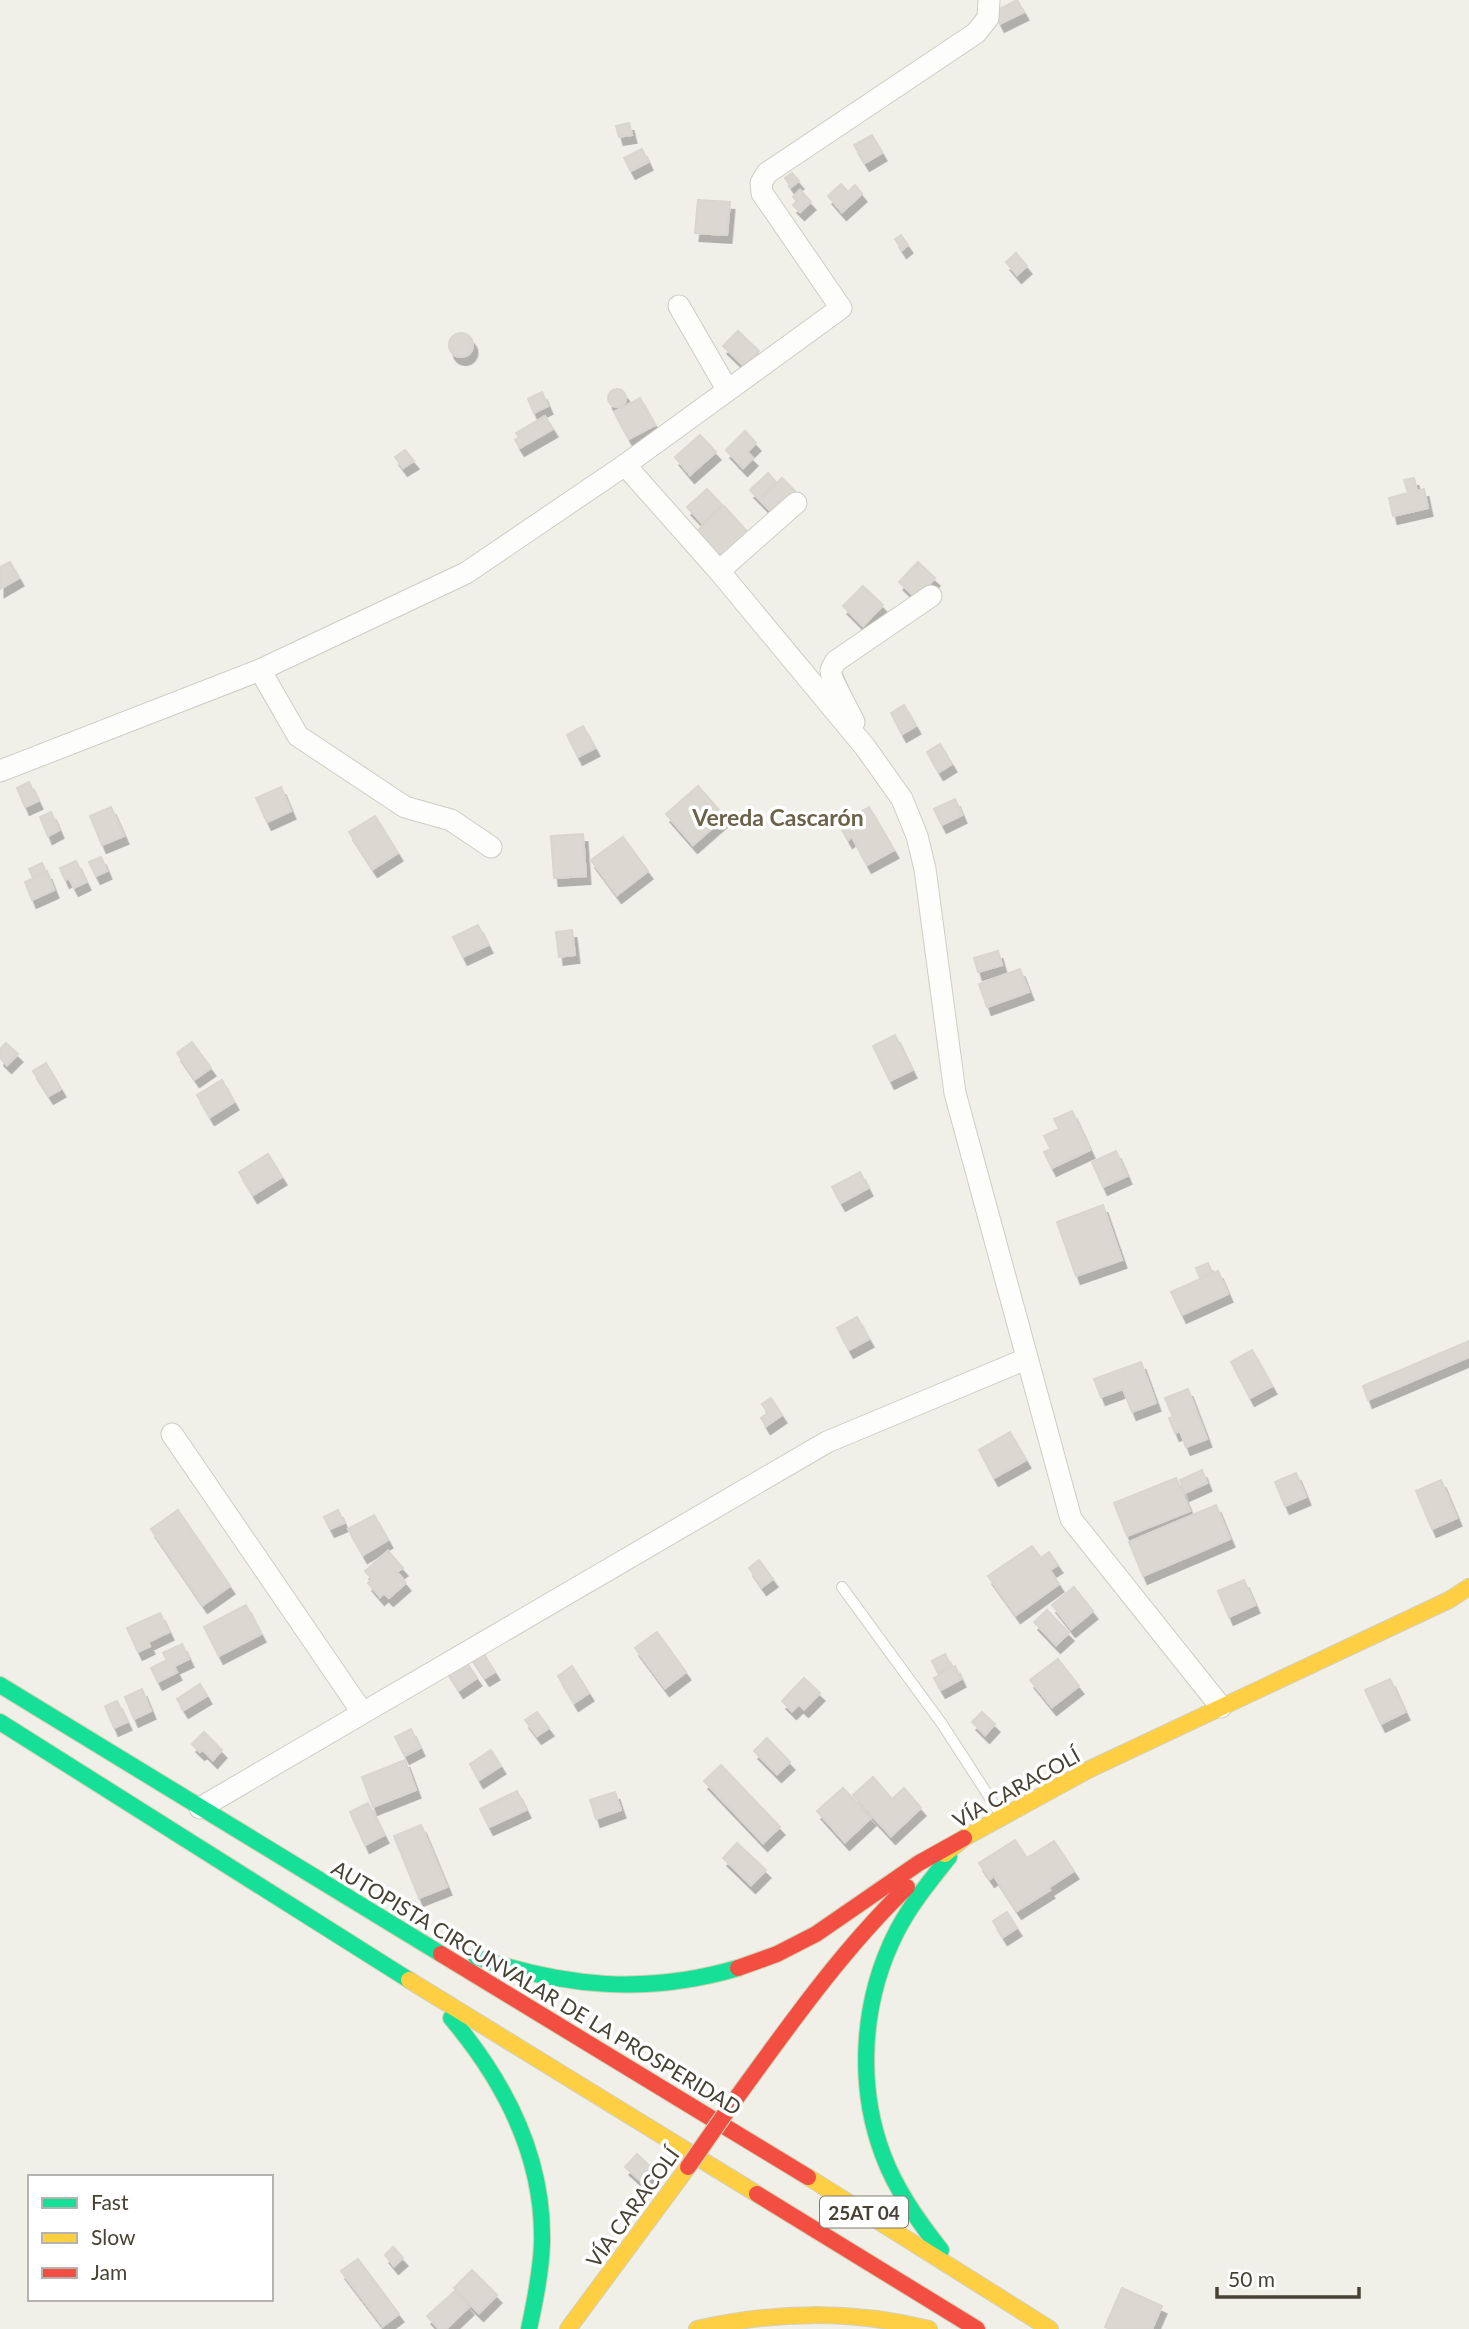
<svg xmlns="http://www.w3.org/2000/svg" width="1469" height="2329" font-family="Lato,sans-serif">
  <defs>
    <filter id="shadow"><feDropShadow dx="4.5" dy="8" stdDeviation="0" flood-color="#0004"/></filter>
  </defs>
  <rect width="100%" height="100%" fill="#f0efe8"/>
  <!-- building -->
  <g fill="#dad8d0" stroke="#d8d6ce" stroke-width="2" filter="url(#shadow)">
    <path d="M1017 0 1024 12 1000 24 994 12Z"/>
    <path d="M629 123 632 135 619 137 616 126Z"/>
    <path d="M872 135 882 153 865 163 854 145Z"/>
    <path d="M642 149 648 162 631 171 624 158Z"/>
    <path d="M792 173 799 181 791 187 785 178Z"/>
    <path d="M841 184 848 192 855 185 862 194 842 212 828 196Z"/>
    <path d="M800 190 811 202 800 212 793 205 797 201 793 197Z"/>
    <path d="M698 200 730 202 727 235 695 233Z"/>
    <path d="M901 235 908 245 902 250 895 239Z"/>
    <path d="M1016 253 1027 266 1017 275 1006 262Z"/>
    <path d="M738 331 759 351 744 366 723 346Z"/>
    <circle cx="461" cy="345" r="12"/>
    <circle cx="617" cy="398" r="9"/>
    <path d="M542 392 548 406 534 413 528 399Z"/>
    <path d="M640 398 655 425 629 439 614 412Z"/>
    <path d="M545 416 553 429 520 448 515 440 519 437 516 433Z"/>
    <path d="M745 431 756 443 747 452 753 458 743 468 726 450Z"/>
    <path d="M700 435 716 452 690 475 675 457Z"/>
    <path d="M405 450 414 461 403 468 395 457Z"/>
    <path d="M768 473 776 482 759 499 750 490Z"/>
    <path d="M782 478 797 493 775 516 760 500Z"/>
    <path d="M1414 478 1417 491 1424 489 1428 508 1393 516 1389 498 1408 493 1404 480Z"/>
    <path d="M707 489 722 505 702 523 687 507Z"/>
    <path d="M724 506 752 537 724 563 696 532Z"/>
    <path d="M10 562 19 578 0 589V567Z"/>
    <path d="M918 562 935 578 916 598 899 582Z"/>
    <path d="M863 586 883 605 863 626 843 606Z"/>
    <path d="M904 705 916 726 902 734 891 713Z"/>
    <path d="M583 726 595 748 578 757 567 735Z"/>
    <path d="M940 744 952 764 939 772 927 752Z"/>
    <path d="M29 782 38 801 25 807 17 788Z"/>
    <path d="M698 786 725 817 693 845 666 814Z"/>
    <path d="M281 787 291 811 267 822 256 798Z"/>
    <path d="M955 799 962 815 942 825 934 809Z"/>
    <path d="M111 807 124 836 102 845 90 816Z"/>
    <path d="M869 807 894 850 867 865 852 837 848 840 839 824Z"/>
    <path d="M51 812 59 830 48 836 40 817Z"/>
    <path d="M375 816 398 853 373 869 349 832Z"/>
    <path d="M583 834 586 876 554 878 551 836Z"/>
    <path d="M623 837 648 871 617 895 591 860Z"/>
    <path d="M101 857 107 871 96 876 89 862Z"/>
    <path d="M76 861 86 882 74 888 69 878 65 880 60 868Z"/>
    <path d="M42 863 46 872 33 878 29 869Z"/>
    <path d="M47 872 54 890 32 900 25 882Z"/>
    <path d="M478 925 488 945 463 957 453 937Z"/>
    <path d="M572 930 575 955 559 957 556 932Z"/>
    <path d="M998 951 1002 965 978 972 974 958Z"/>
    <path d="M1020 969 1029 992 987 1007 979 984Z"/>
    <path d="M895 1035 912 1070 890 1081 873 1046Z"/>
    <path d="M192 1042 211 1068 195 1079 177 1053Z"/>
    <path d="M6 1043 18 1054 7 1065 0 1058V1049Z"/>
    <path d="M46 1063 61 1089 49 1096 33 1071Z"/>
    <path d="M222 1080 234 1102 210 1117 197 1095Z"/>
    <path d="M1072 1111 1090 1150 1052 1168 1044 1152 1051 1149 1044 1136 1059 1129 1054 1119Z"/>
    <path d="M1116 1151 1127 1176 1103 1187 1092 1162Z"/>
    <path d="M268 1154 282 1177 253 1195 239 1172Z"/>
    <path d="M860 1172 868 1188 841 1203 832 1187Z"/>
    <path d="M1103 1205 1122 1260 1076 1276 1057 1222Z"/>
    <path d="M1208 1263 1212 1272 1200 1278 1196 1268Z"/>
    <path d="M1218 1271 1228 1294 1182 1315 1171 1292Z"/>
    <path d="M857 1317 869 1339 849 1350 837 1328Z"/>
    <path d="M1469 1341V1357L1368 1400 1363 1386Z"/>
    <path d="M1252 1350 1272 1386 1250 1398 1231 1362Z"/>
    <path d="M1141 1362 1156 1403 1132 1412 1123 1389 1101 1397 1094 1379Z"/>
    <path d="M1188 1389 1207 1439 1186 1447 1180 1431 1175 1433 1169 1418 1173 1417 1165 1398Z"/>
    <path d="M771 1398 782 1415 766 1426 761 1418 768 1413 762 1404Z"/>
    <path d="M1010 1432 1026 1460 994 1478 979 1450Z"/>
    <path d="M1202 1470 1207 1483 1185 1493 1180 1480Z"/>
    <path d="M1296 1473 1306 1497 1285 1506 1275 1482Z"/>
    <path d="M1176 1478 1190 1511 1127 1536 1114 1503Z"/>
    <path d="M1441 1480 1457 1518 1432 1529 1416 1491Z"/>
    <path d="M1216 1505 1230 1539 1143 1576 1129 1542Z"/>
    <path d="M178 1510 230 1586 203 1605 151 1529Z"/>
    <path d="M338 1510 344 1523 330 1529 324 1517Z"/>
    <path d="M374 1515 388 1540 363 1555 348 1529Z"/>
    <path d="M1032 1546 1041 1558 1049 1552 1058 1565 1050 1570 1059 1584 1016 1615 988 1576Z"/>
    <path d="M388 1551 403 1568 397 1572 406 1583 389 1598 384 1593 380 1597 368 1583 372 1579 365 1571Z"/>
    <path d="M759 1560 773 1579 762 1587 749 1568Z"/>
    <path d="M1244 1580 1255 1605 1229 1617 1218 1591Z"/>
    <path d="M1074 1587 1093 1611 1071 1629 1052 1605Z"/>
    <path d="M246 1605 261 1634 219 1656 204 1627Z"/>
    <path d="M1047 1610 1069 1633 1056 1645 1034 1622Z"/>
    <path d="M160 1613 169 1632 148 1642 150 1646 138 1652 127 1628Z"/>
    <path d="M657 1632 686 1672 665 1688 635 1648Z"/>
    <path d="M182 1644 189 1659 174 1666 177 1672 158 1682 151 1668 167 1660 163 1653Z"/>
    <path d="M478 1645 495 1672 485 1678 468 1652Z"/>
    <path d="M945 1654 951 1666 938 1673 932 1661Z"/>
    <path d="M462 1656 477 1678 459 1690 445 1668Z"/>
    <path d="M1058 1659 1079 1686 1052 1707 1030 1680Z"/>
    <path d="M572 1666 589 1693 574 1703 558 1676Z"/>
    <path d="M955 1666 961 1679 941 1690 934 1678Z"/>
    <path d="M804 1678 820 1693 804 1709 799 1704 792 1711 782 1701Z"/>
    <path d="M1390 1679 1405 1712 1381 1724 1365 1690Z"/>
    <path d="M200 1684 207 1696 184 1710 177 1699Z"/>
    <path d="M142 1689 151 1711 134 1719 125 1697Z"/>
    <path d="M117 1701 127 1722 114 1728 105 1706Z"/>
    <path d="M537 1712 549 1728 537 1736 525 1720Z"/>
    <path d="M982 1712 995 1724 985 1735 972 1722Z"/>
    <path d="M411 1729 420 1748 405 1756 395 1737Z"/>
    <path d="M204 1732 222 1750 213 1760 203 1750 200 1752 192 1744Z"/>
    <path d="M767 1738 790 1762 777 1774 754 1751Z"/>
    <path d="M491 1750 501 1766 479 1780 470 1764Z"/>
    <path d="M405 1760 416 1790 373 1807 362 1777Z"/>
    <path d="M721 1765 780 1827 763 1843 704 1781Z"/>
    <path d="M873 1777 892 1799 904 1788 921 1808 891 1836 853 1795Z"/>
    <path d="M843 1788 871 1818 845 1842 817 1811Z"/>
    <path d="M517 1791 526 1810 489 1827 480 1809Z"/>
    <path d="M615 1792 621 1810 596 1819 590 1800Z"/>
    <path d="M368 1803 384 1835 365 1845 350 1812Z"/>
    <path d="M421 1825 447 1887 419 1898 394 1836Z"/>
    <path d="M1015 1840 1027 1858 1054 1841 1074 1871 1048 1888 1050 1890 1017 1911 994 1876 990 1879 979 1863Z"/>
    <path d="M737 1843 766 1870 751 1885 723 1858Z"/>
    <path d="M1007 1912 1017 1928 1003 1937 993 1921Z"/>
    <path d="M637 2154 656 2172 644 2184 625 2167Z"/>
    <path d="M393 2247 403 2258 394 2266 385 2255Z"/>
    <path d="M358 2259 399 2314 383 2326 341 2271Z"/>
    <path d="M472 2270 497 2295 479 2313 454 2288Z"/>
    <path d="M1122 2288 1162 2306 1152 2329H1110L1105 2327Z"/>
    <path d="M455 2291 469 2307 446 2329H439L427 2316Z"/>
  </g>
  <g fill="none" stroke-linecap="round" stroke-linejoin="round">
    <!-- lane casing -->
    <g stroke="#cecdc5" stroke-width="12">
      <path id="lane" d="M842 1587 942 1724 1001 1815"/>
    </g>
    <!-- street casing -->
    <g stroke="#cecdc5" stroke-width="23">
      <g id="street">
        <path d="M679 306 727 389"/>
        <path d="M625 465 719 571 865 747 902 799 917 836 925 869 955 1093 1071 1519 1221 1707"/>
        <path d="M719 571 796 503"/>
        <path d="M260 670 298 736 405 807 451 820 491 847"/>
        <path d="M854 722C850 714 830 677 831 671 831 669 835 662 836 661L931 596"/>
        <path d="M0 771 260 670 466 573 625 465 841 308 762 193 761 183 767 173 976 33 988 18 989 0"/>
        <path d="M172 1434 362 1712"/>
        <path d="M200 1808 827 1442 1026 1359"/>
      </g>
    </g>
    <!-- fast casing -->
    <g stroke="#d4d0b4" stroke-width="18">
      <g id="fast">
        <path d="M0 1685 441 1954"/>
        <path d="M0 1722 409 1980"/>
        <path d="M476 1957C565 1987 646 1995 738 1968"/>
        <path d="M451 2018C505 2082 544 2157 542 2243 541 2272 535 2301 529 2329"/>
        <path d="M941 2250C918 2221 896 2190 883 2155 856 2083 862 1999 897 1931 911 1904 930 1881 949 1857"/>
      </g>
    </g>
    <!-- slow casing -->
    <g stroke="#d4d0b4" stroke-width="18">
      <g id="slow">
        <path d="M945 1854 964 1838 1090 1769 1449 1600 1469 1587"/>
        <path d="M409 1980 757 2194"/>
        <path d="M808 2177 1050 2329"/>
        <path d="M568 2329 688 2167"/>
        <path d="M697 2329C776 2311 850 2310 929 2329"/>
      </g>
    </g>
    <!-- jam casing -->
    <g stroke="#d4d0b4" stroke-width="18">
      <g id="jam">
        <path d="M441 1954 808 2177"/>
        <path d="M738 1968 777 1954 816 1934 919 1863 964 1838"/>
        <path d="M727 2111C783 2034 838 1954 907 1887"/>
        <path d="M757 2194 977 2329"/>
      </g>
    </g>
    <!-- lane -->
    <use href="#lane" stroke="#fdfdfc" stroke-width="10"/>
    <!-- street -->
    <use href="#street" stroke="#fdfdfc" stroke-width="21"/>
    <!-- fast -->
    <use href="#fast" stroke="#16e098" stroke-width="16"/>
    <!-- slow -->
    <use href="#slow" stroke="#ffcf43" stroke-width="16"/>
    <!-- jam -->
    <use href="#jam" stroke="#f24e42" stroke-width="16"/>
    <!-- jam-bridge casing -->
    <g stroke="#d4d0b4" stroke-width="18" stroke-linecap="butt">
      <path id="jam-bridge" d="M688 2167 727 2111"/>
    </g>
    <!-- jam-bridge -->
    <use href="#jam-bridge" stroke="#f24e42" stroke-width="16"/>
  </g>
  <g text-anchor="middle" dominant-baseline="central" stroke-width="7" stroke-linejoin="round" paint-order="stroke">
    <!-- shield labels -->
    <rect fill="#fff" stroke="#7e7b70" stroke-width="2" x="820" y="2196.5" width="88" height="31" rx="5"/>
    <g font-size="19" font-weight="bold" fill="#474233">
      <text x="864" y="2212">25AT 04</text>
    </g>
    <!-- street labels -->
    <g font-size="21" fill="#474233" stroke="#fff">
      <text transform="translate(1016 1787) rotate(-29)">VÍA CARACOLÍ</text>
      <text transform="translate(537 1987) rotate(31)">AUTOPISTA CIRCUNVALAR DE LA PROSPERIDAD</text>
      <text transform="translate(632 2207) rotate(-54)">VÍA CARACOLÍ</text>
    </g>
    <!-- neighbourhood labels -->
    <g font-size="23" font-weight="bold" fill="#6a634a" stroke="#fff">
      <text x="778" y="817">Vereda Cascarón</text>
    </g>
  </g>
  <!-- legend -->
  <rect x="28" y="2175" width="245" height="126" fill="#ffffff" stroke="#b5b3ad" stroke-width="2"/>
  <rect x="42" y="2198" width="35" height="10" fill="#16e098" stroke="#b5b3ad" stroke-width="2"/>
  <text x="91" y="2210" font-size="21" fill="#474233">Fast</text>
  <rect x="42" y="2233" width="35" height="10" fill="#ffcf43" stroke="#b5b3ad" stroke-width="2"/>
  <text x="91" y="2245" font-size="21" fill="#474233">Slow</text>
  <rect x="42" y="2268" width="35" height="10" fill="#f24e42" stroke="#b5b3ad" stroke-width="2"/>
  <text x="91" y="2280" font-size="21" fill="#474233">Jam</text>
  <!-- scale -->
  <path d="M1217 2287v10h142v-10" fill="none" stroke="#474233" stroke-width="3.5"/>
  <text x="1228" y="2287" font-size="21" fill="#474233" stroke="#ffffff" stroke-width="5" paint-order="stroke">50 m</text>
</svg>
